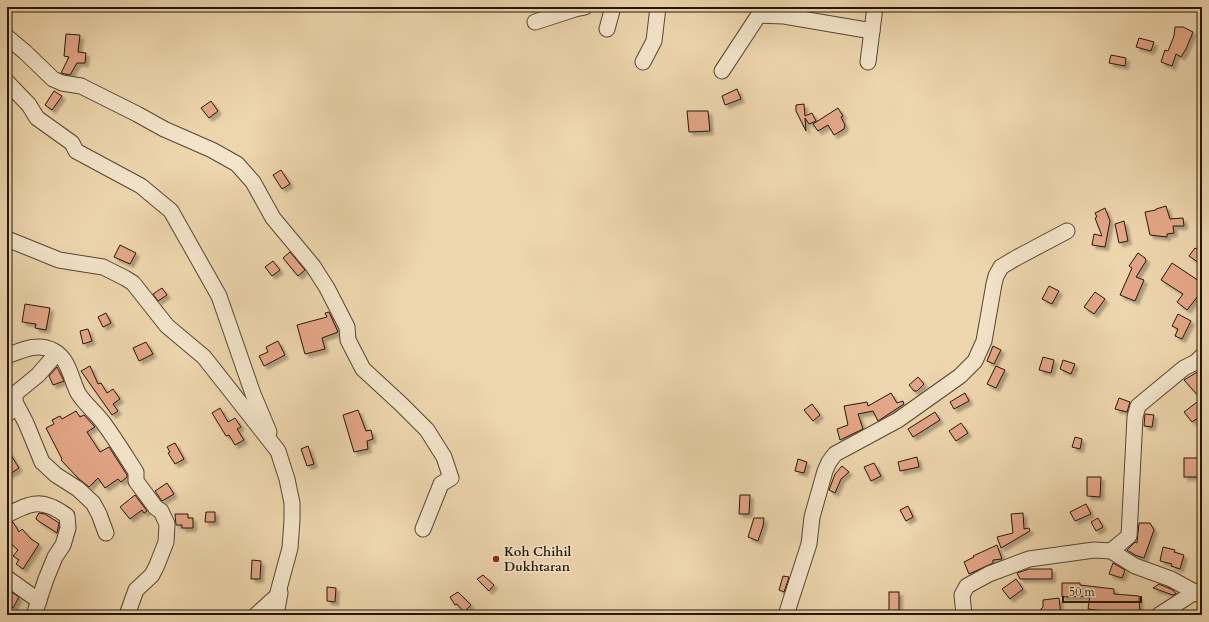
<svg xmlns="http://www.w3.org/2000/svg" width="1209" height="622" font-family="Cardo,serif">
  <defs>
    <filter id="shadow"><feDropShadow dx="3.5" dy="3.5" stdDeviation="1" flood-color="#0004"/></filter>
  </defs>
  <rect width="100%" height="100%" fill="#edd5ad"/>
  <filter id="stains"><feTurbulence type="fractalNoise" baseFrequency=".005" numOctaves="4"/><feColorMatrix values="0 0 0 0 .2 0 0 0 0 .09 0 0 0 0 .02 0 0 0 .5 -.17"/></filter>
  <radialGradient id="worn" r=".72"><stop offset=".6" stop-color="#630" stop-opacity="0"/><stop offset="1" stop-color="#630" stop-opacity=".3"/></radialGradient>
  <!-- building -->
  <g fill="#e4a688" stroke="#241706" filter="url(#shadow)">
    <path d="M1175 27H1183L1193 32 1186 49 1181 57 1176 54 1172 66 1161 62 1165 50 1168 51 1174 36Z"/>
    <path d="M66 34 80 35 78 52 86 53 85 63H77L70 75 61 73 69 57 64 56Z"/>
    <path d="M1139 38 1154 42 1151 51 1136 47Z"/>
    <path d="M1111 55 1126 58 1125 66 1109 63Z"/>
    <path d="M737 89 741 99 725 105 722 96Z"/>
    <path d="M54 91 62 96 52 110 45 105Z"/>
    <path d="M211 101 218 111 209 118 201 108Z"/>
    <path d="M804 104 805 116 812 113 816 121 809 124 805 118 806 131 796 111V105Z"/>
    <path d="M838 108 843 116 841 117 845 125 844 129 834 135 828 125 818 131 813 124Z"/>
    <path d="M687 111H708L710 131 689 132Z"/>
    <path d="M281 170 290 184 282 189 273 175Z"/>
    <path d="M1166 206 1170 219 1183 218 1184 226H1173L1174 233 1167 234V237L1150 235 1145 212 1156 210V209Z"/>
    <path d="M1105 208 1110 221 1105 247 1092 245 1094 234 1102 236 1095 218 1097 217 1095 213Z"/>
    <path d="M1124 221 1128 241 1119 243 1115 224Z"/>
    <path d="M120 245 136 253 130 264 114 257Z"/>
    <path d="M1195 248 1202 252V265L1189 256Z"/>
    <path d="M290 252 305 270 298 276 283 258Z"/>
    <path d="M1138 253 1145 258 1146 261 1136 277 1144 280 1135 301 1120 295 1132 268 1129 266Z"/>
    <path d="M273 261 280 270 272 276 265 267Z"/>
    <path d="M1172 263 1202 283V299L1198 296 1187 310 1177 302 1183 294 1161 280Z"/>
    <path d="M1049 286 1059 291 1052 304 1042 299Z"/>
    <path d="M162 288 167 295 158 301 153 294Z"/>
    <path d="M1095 292 1105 299 1094 314 1084 307Z"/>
    <path d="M25 304 50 308 46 330 35 328 36 324 22 322Z"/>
    <path d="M329 312 338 332 322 338 325 349 305 354 297 325 327 317 325 313Z"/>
    <path d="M106 313 111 323 103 327 98 317Z"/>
    <path d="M1178 314 1191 321 1182 339 1175 336 1178 329 1172 326Z"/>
    <path d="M88 329 92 341 83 344 80 331Z"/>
    <path d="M278 341 285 355 264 366 259 356 268 352 266 347Z"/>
    <path d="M146 342 153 354 139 361 133 348Z"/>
    <path d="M993 346 1001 350 994 364 987 361Z"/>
    <path d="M1043 357 1054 360 1051 373 1039 370Z"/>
    <path d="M1063 360 1075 364 1071 374 1060 369Z"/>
    <path d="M90 366 98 384 101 383 107 393 113 389 120 399 113 404 118 411 112 415 81 371Z"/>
    <path d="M996 366 1005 370 996 388 987 384Z"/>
    <path d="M57 367 64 381 53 385 49 376Z"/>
    <path d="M1199 371 1202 374V415L1192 422 1184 412 1201 399 1184 380Z"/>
    <path d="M918 377 924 384 917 391H914L909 385Z"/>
    <path d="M891 393 897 403 903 401 904 404 878 421 873 411 858 414 863 429 840 440 837 429 848 425 844 406 867 402 868 406Z"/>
    <path d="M965 393 969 401 954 409 950 402Z"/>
    <path d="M1119 398 1130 402 1127 412 1115 409Z"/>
    <path d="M812 404 820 415 813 421 804 410Z"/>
    <path d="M220 408 228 422 235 418 241 427 237 429 244 440 235 445 229 435 226 436 212 413Z"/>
    <path d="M358 410 366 431 371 430 373 439 367 441 368 449 354 452 343 415Z"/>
    <path d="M76 411 80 417 84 415 95 427 87 432 100 452 109 447 127 475V477L121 482 118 479 105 488 98 478 89 487 79 479 61 460 62 459 46 428 54 424 52 420 60 416 62 419Z"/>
    <path d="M935 412 940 420 913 437 908 429Z"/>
    <path d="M1145 414 1154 415 1152 427 1144 426Z"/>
    <path d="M961 423 968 433 956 441 949 431Z"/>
    <path d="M1075 437 1082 439 1080 449 1072 447Z"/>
    <path d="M175 443 184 459 175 464 168 453 170 452 167 447Z"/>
    <path d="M308 446 314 464 307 466 301 449Z"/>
    <path d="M7 449 19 468 7 476Z"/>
    <path d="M917 457 919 467 900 471 898 462Z"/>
    <rect x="1184" y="458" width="14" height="19"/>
    <path d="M798 459 807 462 804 473 795 471Z"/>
    <path d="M874 463 881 476 871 481 864 467Z"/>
    <path d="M842 466 849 472 841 479 835 493 829 490 835 474Z"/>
    <path d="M1087 477H1101L1100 497 1087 496Z"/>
    <path d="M167 483 174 494 162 501 155 491Z"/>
    <path d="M135 495 147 511 144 513 142 510 130 519 120 507Z"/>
    <path d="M740 495H750L749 514H739Z"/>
    <path d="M1086 504 1091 514 1075 521 1070 512Z"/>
    <path d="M908 506 913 517 906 521 900 510Z"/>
    <path d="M206 512H215V522H205Z"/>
    <path d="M39 513 45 514 59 523 57 533 37 520 36 518Z"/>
    <path d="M1023 513 1024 529 1029 528 1030 531 1001 548 997 537 1013 533 1011 514Z"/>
    <path d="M175 514H188V518H193V528H182V525H176Z"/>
    <path d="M754 518H764L763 526 758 541 748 537Z"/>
    <path d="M1098 518 1103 527 1096 531 1091 522Z"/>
    <path d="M13 522 19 532 22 529 31 539 39 544 23 569 16 564 19 560 13 556 18 550 7 540V524Z"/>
    <path d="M1139 523H1150L1154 530 1144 558 1135 555 1127 550 1135 542 1137 543Z"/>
    <path d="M997 545 1002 559 993 560V563L969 574 964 562 974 557 973 556Z"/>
    <path d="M1163 547 1175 550 1174 552 1184 555 1180 569 1171 566 1172 564 1160 561Z"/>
    <path d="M252 560 261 561 260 579H251Z"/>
    <path d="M1113 563 1125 570 1122 578 1109 574Z"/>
    <path d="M1029 569H1052V579H1020L1017 573Z"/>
    <path d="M483 575 494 585 489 591 477 579Z"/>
    <path d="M783 576 789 577 784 592 779 590Z"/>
    <path d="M1016 579 1023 589 1010 599 1002 589Z"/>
    <path d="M1062 583H1080V585L1114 589V594L1139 596 1140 615H1111V612L1088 609 1090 596 1062 597Z"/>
    <path d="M1159 584 1173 590 1176 594 1173 595 1153 588Z"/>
    <path d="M327 587 336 588 335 602 327 601Z"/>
    <path d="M7 589 19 597 13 608 7 604Z"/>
    <path d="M458 592 471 605 464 612 457 604 455 605 450 597Z"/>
    <rect x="889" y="592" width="10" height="23"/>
    <path d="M1059 598 1061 615H1035L1043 607V600Z"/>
  </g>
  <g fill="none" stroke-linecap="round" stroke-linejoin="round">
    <!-- minor casing -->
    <g stroke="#564630" stroke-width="17">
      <g id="minor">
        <path d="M759 15 784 16 872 31"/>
        <path d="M535 22 575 9 585 7"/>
        <path d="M607 29 613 7"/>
        <path d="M7 37 25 52 53 79 62 83 81 86 137 114 164 129 212 150 237 164 253 182 273 218 313 266 327 288 347 327 348 340 363 369 401 404 427 430 444 457 451 478 441 484 423 529"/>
        <path d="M643 62 654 41 658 7"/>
        <path d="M868 62 875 7"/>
        <path d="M722 71 764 7"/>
        <path d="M7 82 29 105 37 118 72 143 76 151 141 186 171 211 219 296 253 394 269 432"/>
        <path d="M7 239 59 260 103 267 125 278 133 283 167 326 204 357 278 451 287 479 292 503V520L290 548 277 596 256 615"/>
        <path d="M7 356C22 350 38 342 54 351 69 359 71 379 78 393 84 403 95 412 102 421 114 437 125 455 136 472V481L156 508 161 511 167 524 166 542 157 565 152 575 136 590 127 615"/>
        <path d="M15 402 26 423 42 462 56 475 78 489 93 503 99 514 106 533"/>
        <path d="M7 414 13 410 16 393 38 375 57 353"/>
        <path d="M7 515C32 502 42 498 67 516L68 528 63 545 55 557 46 579 34 615"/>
        <path d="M1111 551 1129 536 1135 417 1138 406 1184 368 1196 362 1202 356"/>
        <path d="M7 578 39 601"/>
        <path d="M276 615 280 593"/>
        <path d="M786 615 809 544 812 517 825 471 829 462 835 454 898 420 960 376 975 361 984 341 994 284 996 276 1001 267 1016 258 1067 231"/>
        <path d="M964 615 962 595 967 586 989 574 1029 559 1094 550 1111 551 1135 566 1171 579 1202 596"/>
        <path d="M1159 615 1195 592"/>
      </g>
    </g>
    <!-- minor -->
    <use href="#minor" stroke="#f3e4ca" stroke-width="15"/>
  </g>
  <!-- markers -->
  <circle fill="#8f2418" stroke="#f3e4ca" stroke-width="1.5" cx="496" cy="559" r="4"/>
  <g text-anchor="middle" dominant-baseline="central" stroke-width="3" stroke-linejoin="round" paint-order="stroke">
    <!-- poi labels -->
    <g font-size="13" font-weight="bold" fill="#241706" stroke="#f3e4ca" text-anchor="start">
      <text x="504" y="552">Koh Chihil<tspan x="504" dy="15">Dukhtaran</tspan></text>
    </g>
  </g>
  <!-- margin -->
  <rect width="1209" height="622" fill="none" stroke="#edd5ad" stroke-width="24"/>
  <rect x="8" y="8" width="1193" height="606" fill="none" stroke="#241706" stroke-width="2"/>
  <rect x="12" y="12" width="1185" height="598" fill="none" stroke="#241706"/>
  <!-- scale -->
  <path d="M1063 596v6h78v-6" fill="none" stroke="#241706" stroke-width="2"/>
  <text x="1069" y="596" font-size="12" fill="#241706" stroke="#f3e4ca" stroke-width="3" paint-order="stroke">50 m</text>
  <rect width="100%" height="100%" filter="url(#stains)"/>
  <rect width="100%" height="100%" fill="url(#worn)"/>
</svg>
